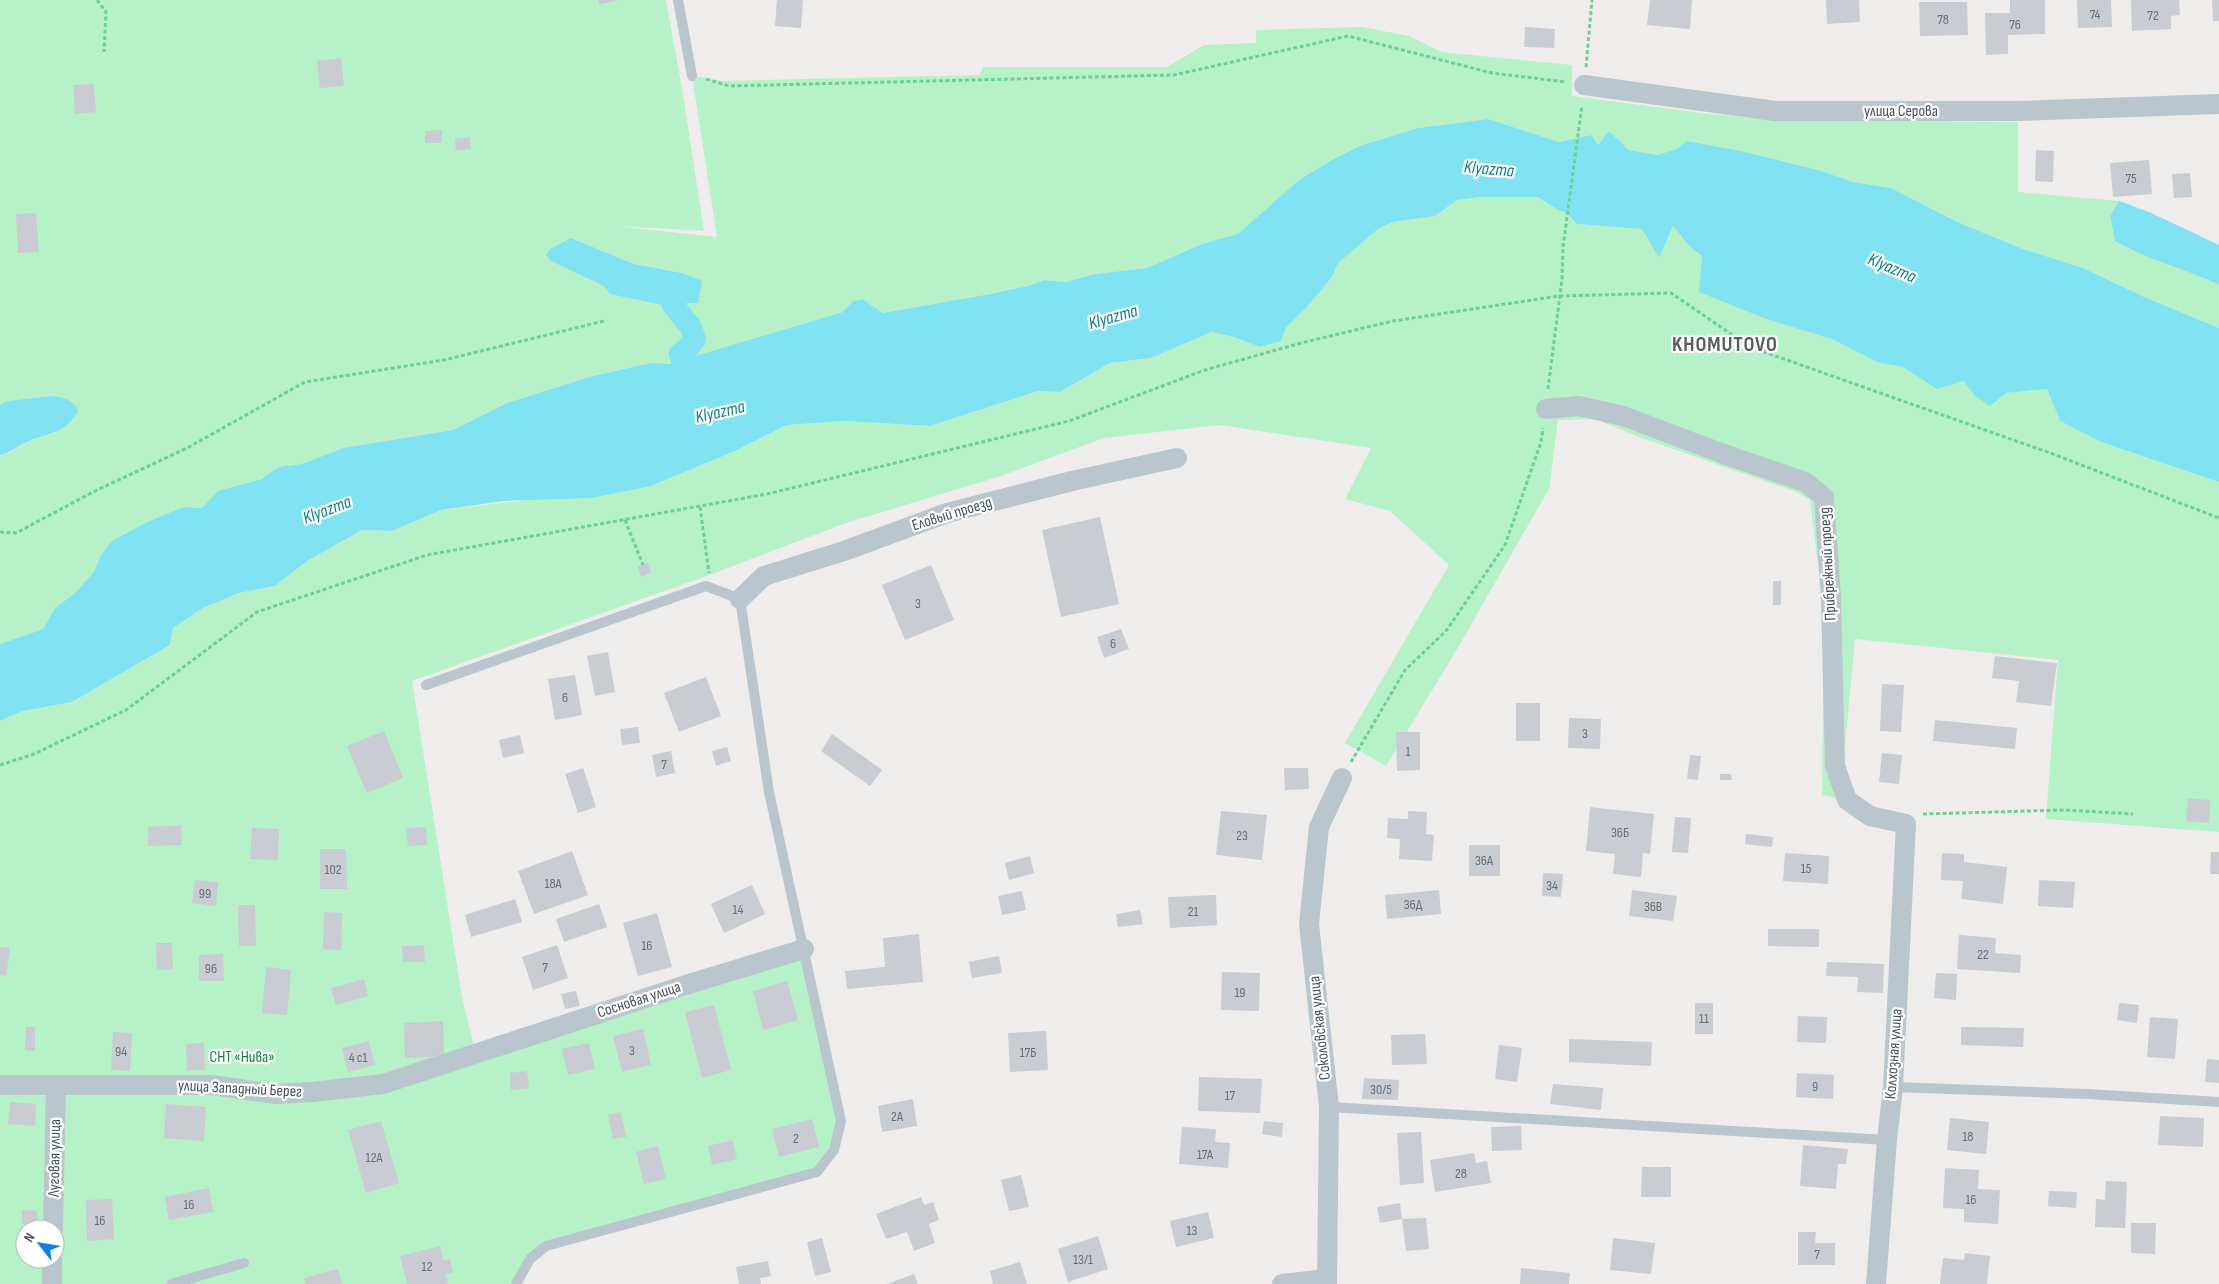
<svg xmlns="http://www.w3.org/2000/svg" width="2219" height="1284" font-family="'Sofia Sans Condensed',sans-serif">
  <rect width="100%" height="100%" fill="#efecec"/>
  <!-- green -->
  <g fill="#b7f1c8" fill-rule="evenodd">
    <path d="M0 0H666L682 88 704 231 615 226 717 237 692 76 722 81 980 75 983 67H1167L1204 45 1256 43V30L1362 27 1409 36 1441 52 1572 65V96L1701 113 1778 120 2018 122V192L2119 201 2110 216 2115 241 2129 249 2180 267 2219 285V328L2142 296 2083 268 2023 249 1957 222 1891 188 1853 182 1818 170 1741 151 1687 141 1677 149 1658 155 1629 150 1609 131 1598 145 1590 135 1559 142 1488 119 1418 128 1299 180 1238 235 1202 244 1147 268 1095 274 1066 282 1044 280 1028 286 990 294 883 313 861 299 853 301 843 312 669 365 650 363 589 377 507 403 453 430 343 448 302 464 278 467 262 479 218 492 202 508 183 507 147 522 112 541 101 555 94 572 75 593 55 608 43 629 0 644V455L10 453 27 442 55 433 52 396 7 401 0 405ZM571 238 634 264 682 273 698 303 685 304 604 286 552 261 546 255Z"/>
    <path d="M1481 197H1538L1558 210 1567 213 1577 224 1642 229 1659 258 1673 226 1689 246 1702 256 1700 292 1766 319 1832 339 1879 363 1903 367 1920 377 1963 381 1975 396 2047 389 2060 421 2101 442 2219 482V832L2046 819 2058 660 1855 639 1844 757 1847 800 1822 795 1824 614 1810 500 1796 492 1639 437 1595 419 1558 420 1549 489 1456 651 1386 766 1345 743 1449 565 1390 511 1345 499 1371 448 1220 425 1104 438 1001 476 846 523 712 574 412 681 462 997 476 1054 804 949 841 1121 834 1150 817 1172 546 1246 516 1284H0V721L23 711 72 702 170 645 173 628 203 608 239 593 275 586 307 561 362 530 392 531 441 510 651 486 733 452 787 425 844 421 930 426 1038 391 1060 392 1110 363 1151 358 1212 332 1234 337 1260 347 1308 306 1332 277 1338 263 1378 229 1393 222 1435 216 1457 200ZM25 1229H55V1259H25Z"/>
  </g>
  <!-- water -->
  <g fill="#81e3f1">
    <path d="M1488 119 1559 142 1591 135 1598 145 1609 131 1629 150 1658 155 1676 149 1687 141 1741 151 1818 170 1853 182 1891 188 1957 222 2023 249 2083 268 2142 296 2219 328V482L2101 442 2060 421 2047 389 2006 393 1990 406 1975 396 1963 381 1937 389 1903 367 1879 363 1832 339 1766 319 1699 292 1702 256 1689 246 1673 226 1659 258 1642 229 1577 224 1567 213 1558 210 1538 197H1481L1457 200 1435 216 1393 222 1378 229 1338 263 1332 277 1308 306 1286 327 1281 341 1260 347 1234 337 1212 332 1151 358 1110 363 1060 392 1038 391 930 426 844 421 787 425 733 452 651 486 591 498 504 501 441 510 392 531 362 530 307 561 275 586 239 593 203 608 173 628 170 645 72 702 23 711 0 721V644L43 629 55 608 75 593 94 572 101 555 112 541 147 522 183 507 202 508 218 491 262 479 278 467 302 464 343 448 453 430 507 403 589 377 650 363 669 364 843 312 853 301 862 299 883 313 990 294 1028 286 1044 280 1066 282 1095 274 1147 268 1202 244 1238 234 1299 180 1332 160 1360 146 1418 128Z"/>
    <path d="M2119 201 2149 212 2219 245V285C2185 268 2147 260 2115 241L2110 216Z"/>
    <path d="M571 238 634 264 682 273 702 281 698 303 663 305 610 294 604 286 551 261 546 255 550 249Z"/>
    <path d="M52 396C64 398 73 399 78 411 65 433 51 433 29 441 18 445 12 453 0 455V405L7 401Z"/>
  </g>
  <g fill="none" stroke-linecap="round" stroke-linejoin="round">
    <!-- canal -->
    <path stroke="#81e3f1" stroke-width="22" d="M673 305 690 326 695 339 689 347 680 354 691 388"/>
  </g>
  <!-- building -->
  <g fill="#c9ccd2">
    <path d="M598 0H617V1L599 4Z"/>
    <path d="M777 0H803L801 28 775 26Z"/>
    <path d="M1650 0H1692L1690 29 1647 25Z"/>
    <path d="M1826 0H1859L1860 22 1827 24Z"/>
    <path d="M2010 0H2045V34L2008 35V54L1986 55 1985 13H2010Z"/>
    <path d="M2077 0H2111L2112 27 2078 28Z"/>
    <path d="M2131 0H2179L2180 15 2171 16V29L2132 31Z"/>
    <path d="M2212 0H2219V21H2213Z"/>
    <path d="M1919 2H1967L1968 35 1920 36Z"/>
    <path d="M1525 27 1555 29 1554 48 1524 47Z"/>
    <path d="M341 58 344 86 320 88 317 61Z"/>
    <path d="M94 84 96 112 75 114 73 85Z"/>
    <path d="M442 130V143H425V131Z"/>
    <path d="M470 137 471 149 456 151 455 139Z"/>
    <path d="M2036 150 2054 151 2053 182 2035 181Z"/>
    <path d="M2149 160 2152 194 2113 197 2110 163Z"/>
    <path d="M2190 173 2192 197 2174 198 2172 174Z"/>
    <path d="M36 213 39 252 18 253 16 214Z"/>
    <path d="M1100 517 1119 604 1061 617 1042 530Z"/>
    <path d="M648 563 651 573 641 577 638 566Z"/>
    <path d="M931 565 954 620 905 640 882 585Z"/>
    <rect x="1773" y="581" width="8" height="24"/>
    <path d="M1121 629 1129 649 1104 658 1097 637Z"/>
    <path d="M608 652 615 692 595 696 587 656Z"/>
    <path d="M1995 656 2057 663 2051 706 2016 702 2019 681 1992 678Z"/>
    <path d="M575 675 582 715 555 720 548 679Z"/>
    <path d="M706 677 721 716 679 732 664 693Z"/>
    <path d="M1882 684 1904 685 1901 732 1880 731Z"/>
    <rect x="1516" y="703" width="24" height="38"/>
    <path d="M1569 718 1601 719 1600 749 1568 748Z"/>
    <path d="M1935 720 2017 728 2015 749 1933 741Z"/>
    <path d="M638 727 640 743 622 745 620 729Z"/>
    <path d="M384 731 403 778 367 793 347 746Z"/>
    <path d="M1396 732H1420V770L1397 771Z"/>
    <path d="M832 734 882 770 870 786 821 751Z"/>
    <path d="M520 735 524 753 503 758 499 740Z"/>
    <path d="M727 747 731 761 716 766 712 751Z"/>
    <path d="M671 751 675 773 656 777 652 755Z"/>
    <path d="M1882 753 1902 755 1899 784 1879 782Z"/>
    <path d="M1690 755 1701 756 1698 780 1687 779Z"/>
    <path d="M583 768 596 807 578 813 565 774Z"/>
    <path d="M1284 768H1308L1309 789 1285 790Z"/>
    <path d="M1720 774H1731L1732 780H1720Z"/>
    <path d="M2188 798 2210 800 2209 823 2186 821Z"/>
    <path d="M1590 807 1654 814 1650 854 1643 853 1641 877 1613 874 1615 854 1586 851Z"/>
    <path d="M1221 811 1267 815 1262 860 1216 855Z"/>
    <path d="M1408 811 1427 812 1426 834 1434 835 1432 861 1399 859 1400 839 1387 838 1388 818 1408 819Z"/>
    <path d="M1675 817 1691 818 1688 853 1672 852Z"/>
    <path d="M181 825 182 845 148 846V827Z"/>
    <path d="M426 827 427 845 408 846 406 828Z"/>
    <path d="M252 828 279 829 278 860 250 859Z"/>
    <path d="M1746 834 1773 837 1772 847 1745 844Z"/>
    <rect x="1469" y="845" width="31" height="31"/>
    <path d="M320 849H346L347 889H320Z"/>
    <path d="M572 851 588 895 534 914 518 871Z"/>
    <path d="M2211 852H2219V874H2210Z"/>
    <path d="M1785 853 1829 856 1828 884 1783 881Z"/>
    <path d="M1942 853 1964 854V862L2007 867 2003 904 1961 899 1963 881 1941 880Z"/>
    <path d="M1030 856 1034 873 1009 880 1005 863Z"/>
    <path d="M1543 873 1563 874 1561 897 1542 896Z"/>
    <path d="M195 880 218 882 216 906 192 903Z"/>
    <path d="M2039 880 2075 882 2073 908 2038 906Z"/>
    <path d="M752 885 765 914 724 933 711 904Z"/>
    <path d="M1439 890 1441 914 1387 919 1385 895Z"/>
    <path d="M1632 890 1677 896 1673 921 1629 916Z"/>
    <path d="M1022 891 1026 910 1002 915 998 896Z"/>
    <path d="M1216 895 1217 925 1170 928 1168 897Z"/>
    <path d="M515 899 522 922 471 937 465 915Z"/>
    <path d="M599 904 607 927 564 942 556 919Z"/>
    <path d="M238 905H255L256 946H239Z"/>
    <path d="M1140 910 1143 924 1118 927 1116 914Z"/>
    <path d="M324 912 342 913 341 950 323 949Z"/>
    <path d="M657 913 672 967 638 976 623 923Z"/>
    <path d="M1768 929H1819V947L1768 946Z"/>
    <path d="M919 934 923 982 847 989 845 971 885 967 883 938Z"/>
    <path d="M1959 935 1996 938 1995 953 2021 955 2020 973 1957 969Z"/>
    <path d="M156 943H172L173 969 157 970Z"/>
    <path d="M424 945 425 962H403L402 946Z"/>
    <path d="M557 945 568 978 533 990 522 957Z"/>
    <path d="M0 947 10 948 6 976 0 975Z"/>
    <path d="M223 954 224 981H199V955Z"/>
    <path d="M999 956 1002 973 972 978 969 962Z"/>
    <path d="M1827 962 1884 964 1883 993 1857 992 1858 977 1826 976Z"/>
    <path d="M266 967 291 970 287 1015 262 1013Z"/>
    <path d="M1222 972 1260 973 1259 1011 1221 1010Z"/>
    <path d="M1936 973 1957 974 1956 1000 1934 998Z"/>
    <path d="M364 979 368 996 336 1005 331 988Z"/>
    <path d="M787 981 798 1020 763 1030 753 991Z"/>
    <path d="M576 991 580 1006 565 1009 561 994Z"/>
    <rect x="1695" y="1003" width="18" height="31"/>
    <path d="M2119 1003 2139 1005 2137 1023 2117 1020Z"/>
    <path d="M714 1005 731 1070 702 1078 685 1012Z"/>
    <path d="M1798 1016 1827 1017 1826 1043 1797 1042Z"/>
    <path d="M2150 1017 2178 1019 2175 1059 2147 1057Z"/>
    <path d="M443 1021 444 1056 405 1058 404 1023Z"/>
    <path d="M26 1027H35V1051L25 1050Z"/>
    <path d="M1961 1027 2024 1028 2023 1047 1961 1045Z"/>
    <path d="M643 1029 651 1065 622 1072 613 1036Z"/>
    <path d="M1046 1031 1048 1070 1010 1072 1008 1033Z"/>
    <path d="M113 1032 132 1033 130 1071 111 1070Z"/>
    <path d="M1425 1034 1427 1064 1392 1065 1391 1035Z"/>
    <path d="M1569 1039 1652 1042 1651 1066 1569 1062Z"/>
    <path d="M369 1041 375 1065 348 1072 342 1048Z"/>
    <path d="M204 1043 205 1070 187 1071 186 1044Z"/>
    <path d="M589 1043 595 1069 568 1075 562 1049Z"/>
    <path d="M1499 1045 1522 1048 1517 1082 1495 1079Z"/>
    <path d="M2207 1059 2219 1060V1083L2205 1082Z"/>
    <path d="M527 1071 529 1088 511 1090 510 1073Z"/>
    <path d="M1797 1073 1834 1075 1833 1099 1796 1097Z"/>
    <path d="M1199 1077 1262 1079 1260 1113 1198 1111Z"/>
    <path d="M1364 1078 1399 1080 1398 1100 1362 1099Z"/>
    <path d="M1553 1084 1603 1088 1601 1110 1550 1104Z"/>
    <path d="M913 1099 917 1126 882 1132 878 1106Z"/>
    <path d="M10 1102 36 1104 35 1126 8 1124Z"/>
    <path d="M166 1104 206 1107 204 1141 164 1138Z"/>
    <path d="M621 1112 626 1137 613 1139 608 1115Z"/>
    <path d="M2160 1116 2204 1118 2203 1147 2158 1145Z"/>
    <path d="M1950 1118 1989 1122 1986 1154 1947 1150Z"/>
    <path d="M812 1119 819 1147 779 1157 772 1129Z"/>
    <path d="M381 1121 399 1183 366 1193 348 1130Z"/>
    <path d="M1264 1121 1283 1123 1282 1137 1262 1134Z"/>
    <path d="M1521 1126 1522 1150 1492 1151 1491 1127Z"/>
    <path d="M1182 1127 1216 1129 1215 1142 1230 1143 1228 1168 1179 1164Z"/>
    <path d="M1421 1132 1424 1183 1400 1185 1397 1133Z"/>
    <path d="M732 1140 737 1159 712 1165 708 1146Z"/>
    <path d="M1803 1145 1848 1149 1846 1164H1838L1836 1189 1800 1186Z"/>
    <path d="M658 1146 666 1179 644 1184 636 1152Z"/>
    <path d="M1474 1153 1476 1163 1487 1161 1491 1183 1435 1192 1430 1160Z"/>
    <path d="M1642 1167H1671V1197H1641Z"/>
    <path d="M1945 1168 1979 1170 1978 1189 2000 1190 1998 1224 1964 1222V1209L1943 1208Z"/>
    <path d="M1021 1175 1029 1207 1009 1211 1001 1180Z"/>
    <path d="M2106 1181 2127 1182 2125 1228 2095 1227 2096 1199 2105 1200Z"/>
    <path d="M209 1188 213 1212 169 1220 165 1197Z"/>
    <path d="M2049 1191 2077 1192 2076 1208 2048 1206Z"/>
    <path d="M921 1197 924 1205 933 1202 939 1220 929 1224 935 1243 914 1251 907 1232 886 1239 876 1214Z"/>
    <path d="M112 1199 114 1239 87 1241 86 1200Z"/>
    <path d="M1400 1203 1402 1219 1380 1223 1377 1207Z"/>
    <path d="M22 1210 37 1211V1224H22Z"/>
    <path d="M1208 1212 1214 1238 1176 1247 1170 1221Z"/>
    <path d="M1426 1218 1429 1249 1406 1251 1402 1219Z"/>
    <path d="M2131 1223H2156L2155 1254 2131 1253Z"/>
    <path d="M1798 1232H1816L1815 1243H1835V1265H1798Z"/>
    <path d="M1098 1236 1108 1269 1068 1282 1058 1249Z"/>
    <path d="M822 1238 831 1272 815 1276 807 1242Z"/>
    <path d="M1613 1238 1655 1243 1651 1274 1610 1270Z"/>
    <path d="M440 1246 443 1260 450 1259 453 1272 445 1274 448 1284H407L400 1256Z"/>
    <path d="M1965 1253 1990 1256 1987 1284H1940L1943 1258 1964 1260Z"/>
    <path d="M768 1261 771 1276 760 1278 761 1284H739L736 1267Z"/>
    <path d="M1020 1262 1027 1284H993L990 1271Z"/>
    <path d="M1521 1268 1570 1273 1569 1284H1520Z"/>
    <path d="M338 1269 342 1284H305L304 1278Z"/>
    <path d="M914 1274 918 1284H887Z"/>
  </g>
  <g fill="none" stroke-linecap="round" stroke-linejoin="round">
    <!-- path -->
    <g stroke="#6dd197" stroke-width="3" stroke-dasharray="4 2.5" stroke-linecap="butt">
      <path d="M97 0 106 12 104 52"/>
      <path d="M1586 67 1592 0"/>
      <path d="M706 79 729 86 1174 75 1348 36 1492 73 1566 82"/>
      <path d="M1548 389 1562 279 1563 247 1582 105"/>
      <path d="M700 507 709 573"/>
      <path d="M625 520 643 565"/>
      <path d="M0 532 16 533 95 491 189 447 305 382 444 360 604 321"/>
      <path d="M1351 762 1405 670 1446 631 1505 545 1541 442 1543 428"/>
      <path d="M0 765 34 754 126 710 257 612 427 555 767 494 1069 421 1205 370 1301 343 1393 321 1559 296 1671 293 1750 347 2053 454 2219 518"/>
      <path d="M1923 814 2064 810 2133 814"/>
    </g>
    <!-- lane -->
    <g stroke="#b9c6cd" stroke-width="10">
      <path d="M678 0 692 76"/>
      <path d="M426 685 706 586 740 599 769 792 841 1121 834 1150 817 1172 546 1246 530 1259 516 1284"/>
      <path d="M1893 1087 2087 1094 2219 1102"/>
      <path d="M1329 1107 1887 1140"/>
      <path d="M171 1284 244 1263"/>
    </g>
    <!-- street -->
    <g stroke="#b9c6cd" stroke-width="20">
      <path d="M1584 85 1775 111H2018L2219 104"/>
      <path d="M1546 409 1579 406 1623 416 1721 453 1805 482 1824 497 1831 598 1835 766 1847 800 1870 816 1906 824 1893 1087 1887 1140 1876 1284"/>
      <path d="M740 599 764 576 844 551 947 513 1072 481 1177 458"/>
      <path d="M0 1085H212L275 1094 312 1092 383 1084 692 983 804 949"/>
      <path d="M53 1229 56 1086"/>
      <path d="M52 1284V1259"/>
      <path d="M1282 1284 1327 1279"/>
      <path d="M1327 1284 1329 1107 1309 924 1319 827 1342 778"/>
    </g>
  </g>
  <g text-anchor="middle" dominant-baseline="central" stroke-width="4.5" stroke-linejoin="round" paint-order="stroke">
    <!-- number labels -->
    <g font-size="14" fill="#657079">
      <text x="2095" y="14">74</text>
      <text x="2153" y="15">72</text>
      <text x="1943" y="19">78</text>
      <text x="2015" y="24">76</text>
      <text x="2131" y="178">75</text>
      <text x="918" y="603">3</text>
      <text x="1113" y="643">6</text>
      <text x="565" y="697">6</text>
      <text x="1585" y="733">3</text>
      <text x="1408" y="751">1</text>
      <text x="664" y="764">7</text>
      <text x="1620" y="832">36Б</text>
      <text x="1242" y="835">23</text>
      <text x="1484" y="860">36А</text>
      <text x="1806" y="868">15</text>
      <text x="333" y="869">102</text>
      <text x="553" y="883">18А</text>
      <text x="1552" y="885">34</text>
      <text x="205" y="893">99</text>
      <text x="1413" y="904">36Д</text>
      <text x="1653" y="906">36В</text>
      <text x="738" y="909">14</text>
      <text x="1193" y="911">21</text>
      <text x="647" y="945">16</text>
      <text x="1983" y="954">22</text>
      <text x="545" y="967">7</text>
      <text x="211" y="968">96</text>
      <text x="1240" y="992">19</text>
      <text x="1704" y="1018">11</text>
      <text x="632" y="1050">3</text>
      <text x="121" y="1051">94</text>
      <text x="1028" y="1052">17Б</text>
      <text x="358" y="1057">4 с1</text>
      <text x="1815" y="1086">9</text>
      <text x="1381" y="1089">30/5</text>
      <text x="1230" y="1095">17</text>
      <text x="897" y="1116">2А</text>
      <text x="1968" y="1136">18</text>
      <text x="796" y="1138">2</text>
      <text x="1205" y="1154">17А</text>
      <text x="374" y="1157">12А</text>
      <text x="1461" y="1173">28</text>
      <text x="1971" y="1199">16</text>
      <text x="189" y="1204">16</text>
      <text x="100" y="1220">16</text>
      <text x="1192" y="1230">13</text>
      <text x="1817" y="1254">7</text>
      <text x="1083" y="1259">13/1</text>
      <text x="427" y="1266">12</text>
    </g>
    <!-- street labels -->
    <g font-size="16" fill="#44525b" stroke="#fff">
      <text x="1901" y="111">улица Серова</text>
      <text transform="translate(952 514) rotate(-17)">Еловый проезд</text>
      <text transform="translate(1828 564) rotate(-93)">Прибрежный проезд</text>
      <text transform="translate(639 1000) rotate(-18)">Сосновая улица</text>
      <text transform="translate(1320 1028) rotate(-96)">Соколовская улица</text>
      <text transform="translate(1894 1054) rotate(-86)">Колхозная улица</text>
      <text transform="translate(240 1089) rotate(3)">улица Западный Берег</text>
      <text transform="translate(55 1158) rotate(-89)">Луговая улица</text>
    </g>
    <!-- park labels -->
    <g font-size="16" fill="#11803f" stroke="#fff">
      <text x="242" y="1057">СНТ «Нива»</text>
    </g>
    <!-- water labels -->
    <g font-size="18" font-style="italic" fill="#077e8f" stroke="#fff">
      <text transform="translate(1489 169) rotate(5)">Klyazma</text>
      <text transform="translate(1892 268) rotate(23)">Klyazma</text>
      <text transform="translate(1113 317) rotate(-16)">Klyazma</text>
      <text transform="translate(720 412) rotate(-13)">Klyazma</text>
      <text transform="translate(327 510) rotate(-21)">Klyazma</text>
    </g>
    <!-- district labels -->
    <g font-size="21" font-weight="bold" letter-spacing="1" fill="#595e62" stroke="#fff">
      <text x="1725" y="344">KHOMUTOVO</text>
    </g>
  </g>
  <!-- north arrow -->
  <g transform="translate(40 1244) rotate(301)"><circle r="24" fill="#ffffff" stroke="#b4babd"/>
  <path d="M0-4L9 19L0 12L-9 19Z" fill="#0e80e7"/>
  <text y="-8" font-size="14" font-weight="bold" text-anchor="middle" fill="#44525b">N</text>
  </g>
</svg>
